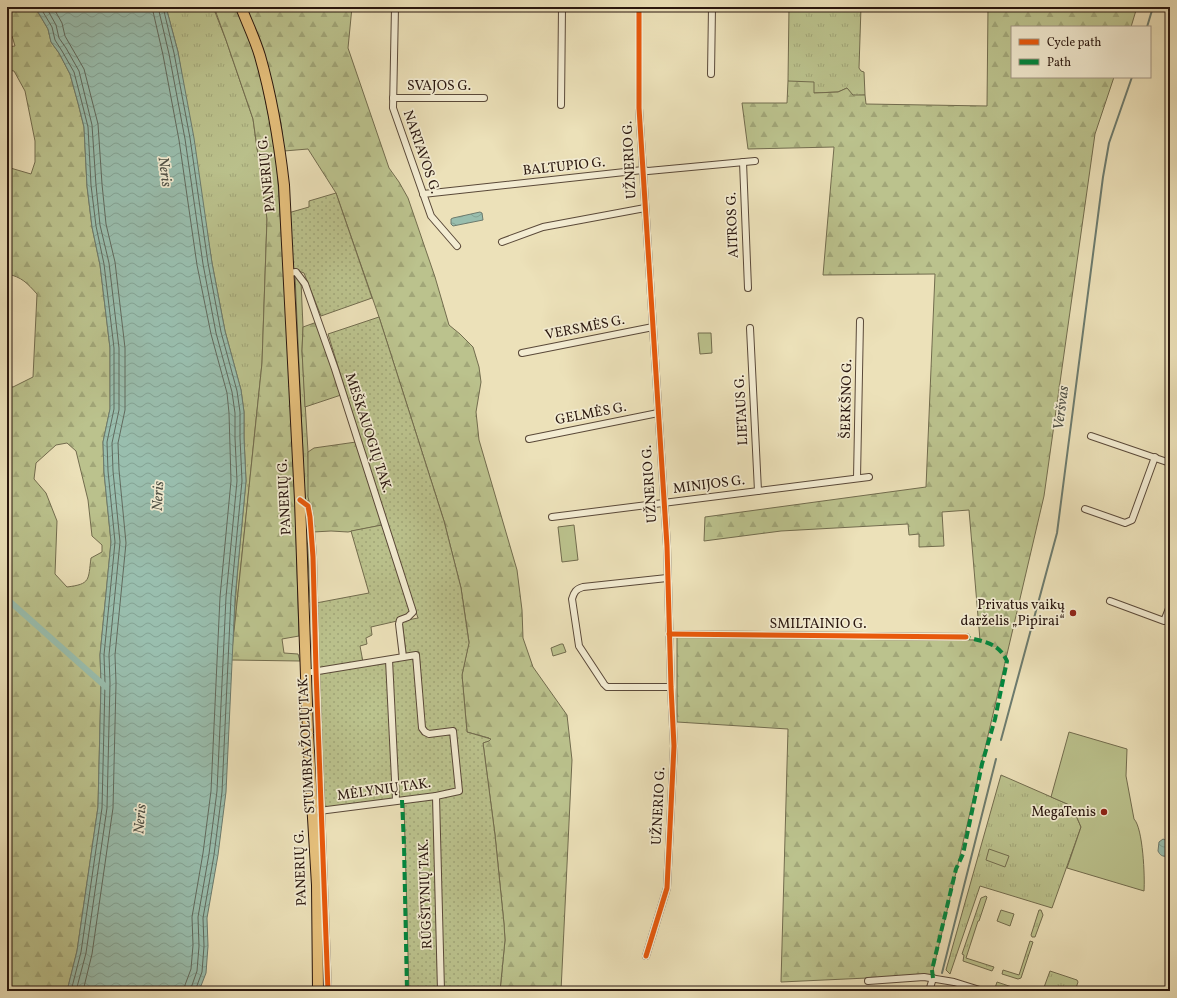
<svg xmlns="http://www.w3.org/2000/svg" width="1177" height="998" font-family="Vollkorn,serif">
  <defs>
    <pattern id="grass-tufts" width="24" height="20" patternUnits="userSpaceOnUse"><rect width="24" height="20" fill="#bbc28d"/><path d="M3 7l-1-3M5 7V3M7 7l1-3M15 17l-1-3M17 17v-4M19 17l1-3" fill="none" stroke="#a1a678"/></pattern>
    <pattern id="forest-firs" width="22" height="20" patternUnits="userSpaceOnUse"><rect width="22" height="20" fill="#bbc28d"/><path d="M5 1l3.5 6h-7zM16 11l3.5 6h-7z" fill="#a1a678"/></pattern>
    <pattern id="garden-dots" width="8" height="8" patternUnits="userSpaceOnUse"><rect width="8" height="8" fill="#bbc28d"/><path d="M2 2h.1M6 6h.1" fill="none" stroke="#a1a678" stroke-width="1.8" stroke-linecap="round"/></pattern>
    <pattern id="water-waves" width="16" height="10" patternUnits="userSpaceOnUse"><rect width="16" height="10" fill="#99beae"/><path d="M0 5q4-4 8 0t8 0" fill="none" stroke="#84a394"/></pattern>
  </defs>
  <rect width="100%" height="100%" fill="#ece1b9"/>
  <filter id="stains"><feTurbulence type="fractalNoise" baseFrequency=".005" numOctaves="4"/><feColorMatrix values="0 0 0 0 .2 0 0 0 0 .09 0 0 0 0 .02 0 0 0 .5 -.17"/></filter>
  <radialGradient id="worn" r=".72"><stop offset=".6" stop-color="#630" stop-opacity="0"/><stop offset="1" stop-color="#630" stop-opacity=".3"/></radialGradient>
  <!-- grass -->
  <g fill="url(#grass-tufts)" stroke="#726c4e">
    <path d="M166 7H213L226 40 253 119 267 219 262 363 231 660 238 565 246 481 244 438V412L241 390 225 331 212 263 178 52Z"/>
    <path d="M789 7H861L859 68 861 71 864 72 865 95 853 96 847 88 838 92 814 93 788 81Z"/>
    <path d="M295 275 301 281 303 327 302 351 308 452 309 501 305 500Z"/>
    <path d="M306 508H307L314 616 310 602Z"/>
    <path d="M1001 775 1072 806 1081 827 1052 908 980 886 950 974 946 970Z"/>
    <path d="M986 896 987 897 979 921H978L966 958 994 967 992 971 963 961 964 955 962 954 981 898Z"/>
    <path d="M1039 910H1041L1043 915 1035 937H1032L1031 935Z"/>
    <path d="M1030 941 1033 942 1021 978 1018 979 1002 974 1003 970 1019 975Z"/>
    <path d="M1050 971 1077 980 1078 982 1075 991H1036L1039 989 1043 990Z"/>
    <path d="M997 982 1021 990V991H1005L995 988Z"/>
  </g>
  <!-- forest -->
  <g fill="url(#forest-firs)" stroke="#726c4e" fill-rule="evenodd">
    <path d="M7 7H35L48 29 51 42 59 53 70 74 78 103 84 127 87 186 92 227 100 265 110 348V409L103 442 104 472 111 542 100 655 101 683 98 807 77 951 67 991H7V386L13 387 33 377 37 294C27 283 22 277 7 274V167L31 174 35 162V141L25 91 14 71 7 70V47L15 46 12 36 7 31ZM67 443 76 451 88 500 92 536 102 545V552L91 558C88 580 91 584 67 587L55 574 57 521 46 493 34 479 36 463 56 445Z"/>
    <path d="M214 7H236L249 38 260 73 276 153 284 272 295 501 299 636 282 639 284 653 298 654 300 661 231 660 262 363 267 219 253 119 226 40Z"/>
    <path d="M246 7H352L348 48 389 168 399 182 408 198 435 277 449 325 460 334 473 347 479 367 481 382 476 412 479 440 517 570 522 610 523 638 533 667 567 715 572 760 561 991H500L505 940 504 924 495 835 483 743 489 738 467 732 462 675 469 642 461 588 444 521 379 317 336 193 308 149 284 151 281 123 263 51Z"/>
    <path d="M988 7H1137L1131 27H1012V77H1114L1095 134 1044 496 932 975 781 982 788 729 677 722V637L980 640 969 510 942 512 944 546 919 547V534L909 535 908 524 781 531 704 541 705 517 926 487 935 274 823 275 834 147 748 149 742 103H787L788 81 814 82V93L838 92 847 88 853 95H865L866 104 987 106Z"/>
    <path d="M317 322 341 395 305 407 302 351 303 327Z"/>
    <path d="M356 442 382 525 348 532 331 531 313 532 311 509 308 497V452L314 448Z"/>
  </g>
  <!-- garden -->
  <g fill="url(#garden-dots)" stroke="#726c4e">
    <path d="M336 193 372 298 321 316 304 273 291 268 288 213 309 207V201Z"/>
    <path d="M379 317 444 521 461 588 469 643 462 675 467 732 491 739 489 741 483 743 495 835 504 924 505 940 500 991H443L439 798 461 793 454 729 428 731 425 729 419 652 406 654 402 621 418 618 382 509 328 334Z"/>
    <path d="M382 525 410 610 408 614 398 618 397 621 371 627 372 635 366 638 367 644 360 646 363 662 319 669 316 603 369 593 351 531Z"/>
    <path d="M412 658 413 660 423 732 451 733 457 790 398 799 390 663 392 661Z"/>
    <path d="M387 663 395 799 325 808 318 675 319 673Z"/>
    <path d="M433 799 438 991H409L404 804 407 802Z"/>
  </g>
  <!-- pitch -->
  <g fill="#bbc28d" stroke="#726c4e">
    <path d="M698 333H711L712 353 700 354Z"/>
    <path d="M574 525 578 560 562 562 558 527Z"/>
    <path d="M561 644H563L566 652 553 656 551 648Z"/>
    <path d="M1069 732 1127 749 1126 776 1134 819C1143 828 1145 877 1144 891L1067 868 1081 827 1072 806 1051 797Z"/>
    <path d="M989 849 1009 856 1005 867 986 860Z"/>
    <path d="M1001 910 1014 914 1010 926 997 921Z"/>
  </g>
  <!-- water -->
  <g fill="url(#water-waves)" stroke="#6c7b6e">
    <path d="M35 7H166L178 52 194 138 212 263 225 331 241 390 244 412V438L246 481 235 598 226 792 218 855 207 918 208 946 206 973 199 991H67L77 951 98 807 101 683 100 655 111 542 104 472 103 442 110 409V348L100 265 92 227 87 186 84 127 78 103 70 74 59 53 51 42 48 29Z"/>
    <path d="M480 212 482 213 483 220 453 226 451 224V219L453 218Z"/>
    <path d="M1163 839 1170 842V850L1168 856C1162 857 1160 855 1158 851L1159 842Z"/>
  </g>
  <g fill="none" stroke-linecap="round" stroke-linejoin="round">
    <!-- shore -->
    <g stroke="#616a5e" stroke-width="1">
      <path d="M40 7 52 27 55 40 62 51 74 72 82 103 88 127 91 185 96 226 104 264 114 348V409L107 442 108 471 115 542 104 655 105 683 102 808 81 952 71 991"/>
      <path d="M46 7 56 25 59 38 66 48 79 71 92 125 96 185 100 225 109 263 119 348V410L112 443 113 471 120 542 109 655 110 683 107 808 86 953 76 991"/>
      <path d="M53 7 62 23 65 36 84 69 98 124 102 184 106 224 115 262 125 348V410L118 443 119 470 126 543 115 655 116 683 113 808 92 954 83 991"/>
      <path d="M152 7 163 55 179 140 197 265 211 334 227 393 229 413 231 481 220 597 211 791 203 853 192 917 193 945 191 969 185 985 184 991"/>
      <path d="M158 7 169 54 185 139 203 264 216 333 232 392 235 413V438L237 481 226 597 217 791 209 854 198 917 199 946 197 971 190 991"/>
      <path d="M163 7 174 53 190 138 208 263 221 332 237 391 240 412V438L242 481 231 597 222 792 214 855 203 918 204 946 202 972 195 991"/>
    </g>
    <!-- stream -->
    <g stroke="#6c7b6e" stroke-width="2">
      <path d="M1147 27 1153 7"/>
      <path d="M1001 740 1057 533 1103 177 1109 143 1132 77"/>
      <path d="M942 973 996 759"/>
    </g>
    <!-- canal -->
    <path stroke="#99beae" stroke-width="6" d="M7 599 106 687"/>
    <!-- street casing -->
    <g stroke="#5a4939" stroke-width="8">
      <g id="street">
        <path d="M395 7 393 108 431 216 457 246"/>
        <path d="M639 7V108L667 546 671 687 674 746 667 888 646 956"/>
        <path d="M711 74 712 7"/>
        <path d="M393 98H484"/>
        <path d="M561 105 562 7"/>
        <path d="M743 162 748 288"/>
        <path d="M423 194 643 170 648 171 755 161"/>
        <path d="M502 242 543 227 645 208"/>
        <path d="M288 273 296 272 305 284 335 369 413 612 408 617 400 620 399 624 403 657"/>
        <path d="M750 328 758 491"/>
        <path d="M522 353 653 327"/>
        <path d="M1091 436 1170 463"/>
        <path d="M529 439 658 413"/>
        <path d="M857 478 860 321"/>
        <path d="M300 500 308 506 310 517 313 557 316 671 328 991"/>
        <path d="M1085 509 1125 523 1132 520 1155 457"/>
        <path d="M552 517 869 477"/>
        <path d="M667 578 583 587C576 589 574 592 572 599L579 646 604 684 607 687H671"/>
        <path d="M1110 601 1164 621 1170 606"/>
        <path d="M669 634 966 637"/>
        <path d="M389 660 396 800"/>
        <path d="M312 672 416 655 422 728 425 732 429 734 453 731 459 791 436 796 319 811"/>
        <path d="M436 796 441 991"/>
        <path d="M868 981 924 977 954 982 983 991"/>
        <path d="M929 991 933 978"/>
      </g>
    </g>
    <!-- primary casing -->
    <g stroke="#29160e" stroke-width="12">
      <path id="primary" d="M241 7C247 23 255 39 260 56 272 98 279 141 284 185L300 500 308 734 317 885 318 991"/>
    </g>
    <!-- street -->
    <use href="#street" stroke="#f3ecd2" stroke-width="6"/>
    <!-- primary -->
    <use href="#primary" stroke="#e6c07c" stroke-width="10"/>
    <!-- quiet -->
    <g stroke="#00873e" stroke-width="4" stroke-dasharray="8 4" stroke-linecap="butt">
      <path d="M402 800 404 845 407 991"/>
      <path d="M933 978 932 970 956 869 963 854 982 764 995 719 1007 661C998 642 984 642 966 637"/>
    </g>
    <!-- cycleway casing -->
    <g stroke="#f3ecd2" stroke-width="8">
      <g id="cycleway">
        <path d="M639 7V108L667 546 671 687 674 746 667 888 646 956"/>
        <path d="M300 500 308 506 310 517 313 557 316 671 328 991"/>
        <path d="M669 634 966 637"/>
      </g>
    </g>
    <!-- cycleway -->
    <use href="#cycleway" stroke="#e8590c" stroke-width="5"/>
  </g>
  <!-- markers -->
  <g fill="#8f2418" stroke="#f3ecd2" stroke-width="1.5">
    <circle cx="1073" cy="613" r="4"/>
    <circle cx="1104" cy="812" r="4"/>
  </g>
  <g text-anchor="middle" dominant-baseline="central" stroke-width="3.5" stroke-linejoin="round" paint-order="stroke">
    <!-- street labels -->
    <g font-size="14" fill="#29160e" stroke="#f3ecd2">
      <text x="439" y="86">SVAJOS G.</text>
      <text transform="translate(421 152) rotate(71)">NARTAVOS G.</text>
      <text transform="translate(630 160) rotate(-93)">UŽNERIO G.</text>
      <text transform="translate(564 167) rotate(-6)">BALTUPIO G.</text>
      <text transform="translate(267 174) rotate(-96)">PANERIŲ G.</text>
      <text transform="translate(733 225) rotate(-92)">AITROS G.</text>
      <text transform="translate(585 328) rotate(-11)">VERSMĖS G.</text>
      <text transform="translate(847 399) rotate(-89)">ŠERKŠNO G.</text>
      <text transform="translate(742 410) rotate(-93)">LIETAUS G.</text>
      <text transform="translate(591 414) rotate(-11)">GELMĖS G.</text>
      <text transform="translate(368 433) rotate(72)">MEŠKAUOGIŲ TAK.</text>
      <text transform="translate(650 484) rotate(-94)">UŽNERIO G.</text>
      <text transform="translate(709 485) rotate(-7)">MINIJOS G.</text>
      <text transform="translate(285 497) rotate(-93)">PANERIŲ G.</text>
      <text x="818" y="624">SMILTAINIO G.</text>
      <text transform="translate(307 744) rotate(-93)">STUMBRAŽOLIŲ TAK.</text>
      <text transform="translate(384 790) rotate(-8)">MĖLYNIŲ TAK.</text>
      <text transform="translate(659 806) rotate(-87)">UŽNERIO G.</text>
      <text transform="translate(301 868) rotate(-92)">PANERIŲ G.</text>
      <text transform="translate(426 894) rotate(-92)">RŪGŠTYNIŲ TAK.</text>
    </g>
    <!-- poi labels -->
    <g font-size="14" fill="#29160e" stroke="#f3ecd2" text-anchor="end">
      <text x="1065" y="605">Privatus vaikų<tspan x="1065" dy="16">darželis „Pipirai“</tspan></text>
      <text x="1096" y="812">MegaTenis</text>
    </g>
    <!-- water labels -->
    <g font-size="15" font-style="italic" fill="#505146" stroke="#f3ecd2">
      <text transform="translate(164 172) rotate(82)">Neris</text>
      <text transform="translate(1062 408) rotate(-83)">Veršvas</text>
      <text transform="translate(159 496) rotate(-87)">Neris</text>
      <text transform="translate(141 819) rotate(-85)">Neris</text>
    </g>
  </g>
  <!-- margin -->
  <rect width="1177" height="998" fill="none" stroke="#ece1b9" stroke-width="24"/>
  <rect x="8" y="8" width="1161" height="982" fill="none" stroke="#29160e" stroke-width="2"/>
  <rect x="12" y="12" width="1153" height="974" fill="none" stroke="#29160e"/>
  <!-- legend -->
  <rect x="1011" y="26" width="140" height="52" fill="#f3ecd2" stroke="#a29684"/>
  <rect x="1019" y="39" width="20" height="6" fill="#e8590c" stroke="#a29684"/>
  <text x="1047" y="46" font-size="12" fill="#29160e">Cycle path</text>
  <rect x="1019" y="59" width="20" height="6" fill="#00873e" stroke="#a29684"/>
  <text x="1047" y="66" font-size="12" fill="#29160e">Path</text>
  <rect width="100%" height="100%" filter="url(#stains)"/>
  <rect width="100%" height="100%" fill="url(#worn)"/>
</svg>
